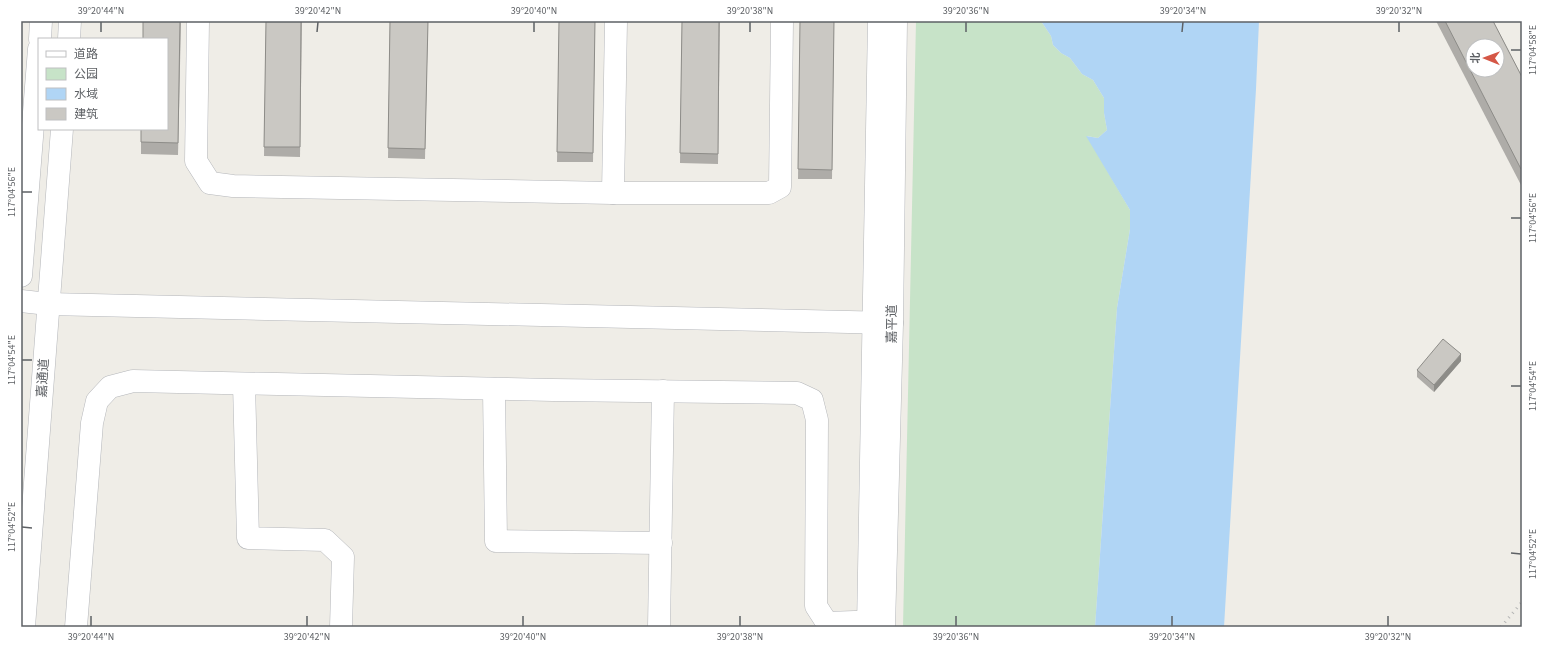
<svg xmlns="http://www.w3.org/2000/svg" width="1543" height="648" font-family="'Source Sans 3','Noto Sans SC',sans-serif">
  <rect width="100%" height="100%" fill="#efede7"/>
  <!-- green -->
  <path fill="#c7e3c8" d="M916 21H1041L1051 36 1053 45 1061 53 1070 58 1082 74 1093 80 1104 98V113L1107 130 1098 138 1087 136 1130 210V229L1117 308 1095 627H903Z"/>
  <!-- water -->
  <path fill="#b0d5f5" d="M1041 21H1259L1256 89 1224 627H1095L1117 308 1130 229V210L1086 136 1098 138 1107 130 1104 113V98L1093 80 1082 74 1070 58 1061 53 1053 45 1051 36Z"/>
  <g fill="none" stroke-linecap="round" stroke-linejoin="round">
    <!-- minor casing -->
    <g stroke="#b4b6ba" stroke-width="23">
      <g id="minor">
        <path d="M198 21 196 161 210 183 233 186 613 193H769L780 187 782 21"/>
        <path d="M40 39 41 21"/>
        <path d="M69 39 70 21"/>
        <path d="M613 193 616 21"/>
        <path d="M21 276 39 49"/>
        <path d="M21 301 48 304 892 323"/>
        <path d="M244 384 248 538 325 540 343 557 341 627"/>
        <path d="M494 389 496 541 661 543"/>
        <path d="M827 623 882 621"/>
        <path d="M24 627 62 129"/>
        <path d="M76 627 92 423 97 401 110 387 133 381 553 390 797 393 812 400 817 420 816 606 827 623 828 627"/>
        <path d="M659 627 663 391"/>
        <path d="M868 627 879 21"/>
        <path d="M884 627 892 323 896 21"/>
      </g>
    </g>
    <!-- minor -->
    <use href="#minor" stroke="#fff" stroke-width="22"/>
    <!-- rail -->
    <path stroke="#b4b5b5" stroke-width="3" stroke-dasharray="1 5" stroke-linecap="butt" d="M1501 627 1522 602"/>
  </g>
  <!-- wall -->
  <g fill="#aeaca8">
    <path d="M181 21 178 155 141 154V129Z"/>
    <path d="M266 21H302L300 157 264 156Z"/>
    <path d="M390 21H428L425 159 388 158Z"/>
    <path d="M559 21H595L593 162H557Z"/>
    <path d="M682 21H720L718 164 680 163Z"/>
    <path d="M800 21H834L832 179H798Z"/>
    <path d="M1436 21H1493L1522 77 1521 185Z"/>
    <path d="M1461 361 1434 392 1417 377V370Z"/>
  </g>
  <!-- shaded-wall -->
  <g fill="#8d8c88">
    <rect x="1521" y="169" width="1" height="16"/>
    <path d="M1461 354V361L1434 392V385Z"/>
  </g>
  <!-- building -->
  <g fill="#cac8c3" stroke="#8d8c88" fill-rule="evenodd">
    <path d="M143 21H180L178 143 141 142V129H167V39H143Z"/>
    <path d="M266 21H301L300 147H264Z"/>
    <path d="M390 21H428L425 149 388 148Z"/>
    <path d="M559 21H595L593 153 557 152Z"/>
    <path d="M682 21H719L718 154 680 153Z"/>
    <path d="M800 21H834L832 170 798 169Z"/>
    <path d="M1445 21H1493L1522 77V169H1521ZM1473 46H1497V70H1473Z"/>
    <path d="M1443 339 1461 354 1434 385 1417 370Z"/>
  </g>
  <!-- ticks -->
  <path fill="none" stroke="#5e6165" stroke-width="1.5" d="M101 32V22M317 32 318 22M534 32V22M750 32V22M966 32V22M1182 32 1183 22M1399 32V22M1511 50H1521M22 192H32M1511 218H1521M22 360H32M1511 386H1521M22 527 32 528M1511 553 1521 554M91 626V616M307 626V616M523 626V616M740 626V616M956 626V616M1172 626V616M1388 626V616"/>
  <g text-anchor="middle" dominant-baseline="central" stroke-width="3" stroke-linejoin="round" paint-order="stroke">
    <!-- street labels -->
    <g font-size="13" fill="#5e6165" stroke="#fff">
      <text transform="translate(892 324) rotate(-89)">嘉平道</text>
      <text transform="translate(43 378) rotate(-86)">嘉通道</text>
    </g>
  </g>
  <!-- border -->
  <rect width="1543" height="648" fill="none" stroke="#ffffff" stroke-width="44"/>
  <!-- legend -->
  <rect x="38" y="38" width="130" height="92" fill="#ffffff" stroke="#bfc0c1"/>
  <rect x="46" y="51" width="20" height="6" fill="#ffffff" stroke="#bfc0c1"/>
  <text x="74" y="58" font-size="12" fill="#5e6165">道路</text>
  <rect x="46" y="68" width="20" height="12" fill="#c7e3c8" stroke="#bfc0c1"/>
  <text x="74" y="78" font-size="12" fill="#5e6165">公园</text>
  <rect x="46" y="88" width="20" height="12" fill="#b0d5f5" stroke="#bfc0c1"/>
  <text x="74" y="98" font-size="12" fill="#5e6165">水域</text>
  <rect x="46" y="108" width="20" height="12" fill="#cac8c3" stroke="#bfc0c1"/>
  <text x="74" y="118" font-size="12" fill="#5e6165">建筑</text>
  <!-- north arrow -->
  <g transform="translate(1485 58) rotate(271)"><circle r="19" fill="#ffffff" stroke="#bfc0c1"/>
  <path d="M0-3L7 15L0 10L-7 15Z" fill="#d55746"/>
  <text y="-6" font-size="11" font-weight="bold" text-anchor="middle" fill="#5e6165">北</text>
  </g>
  <rect x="22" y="22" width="1499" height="604" fill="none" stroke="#5e6165" stroke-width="1.5"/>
  <g font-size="10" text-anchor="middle" fill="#5e6165">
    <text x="101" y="14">39°20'44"N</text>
    <text x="318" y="14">39°20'42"N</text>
    <text x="534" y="14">39°20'40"N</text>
    <text x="750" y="14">39°20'38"N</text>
    <text x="966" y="14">39°20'36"N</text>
    <text x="1183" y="14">39°20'34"N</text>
    <text x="1399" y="14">39°20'32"N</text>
    <text transform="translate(1532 50) rotate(-90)" y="4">117°04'58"E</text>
    <text transform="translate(11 192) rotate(-90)" y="4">117°04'56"E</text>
    <text transform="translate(1532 218) rotate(-90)" y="4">117°04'56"E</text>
    <text transform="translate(11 360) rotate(-90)" y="4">117°04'54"E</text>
    <text transform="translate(1532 386) rotate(-90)" y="4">117°04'54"E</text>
    <text transform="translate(11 527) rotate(-90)" y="4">117°04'52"E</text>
    <text transform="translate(1532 554) rotate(-90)" y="4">117°04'52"E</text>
    <text x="91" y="640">39°20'44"N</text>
    <text x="307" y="640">39°20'42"N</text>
    <text x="523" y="640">39°20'40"N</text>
    <text x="740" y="640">39°20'38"N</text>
    <text x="956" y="640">39°20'36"N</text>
    <text x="1172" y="640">39°20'34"N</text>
    <text x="1388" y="640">39°20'32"N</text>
  </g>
</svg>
